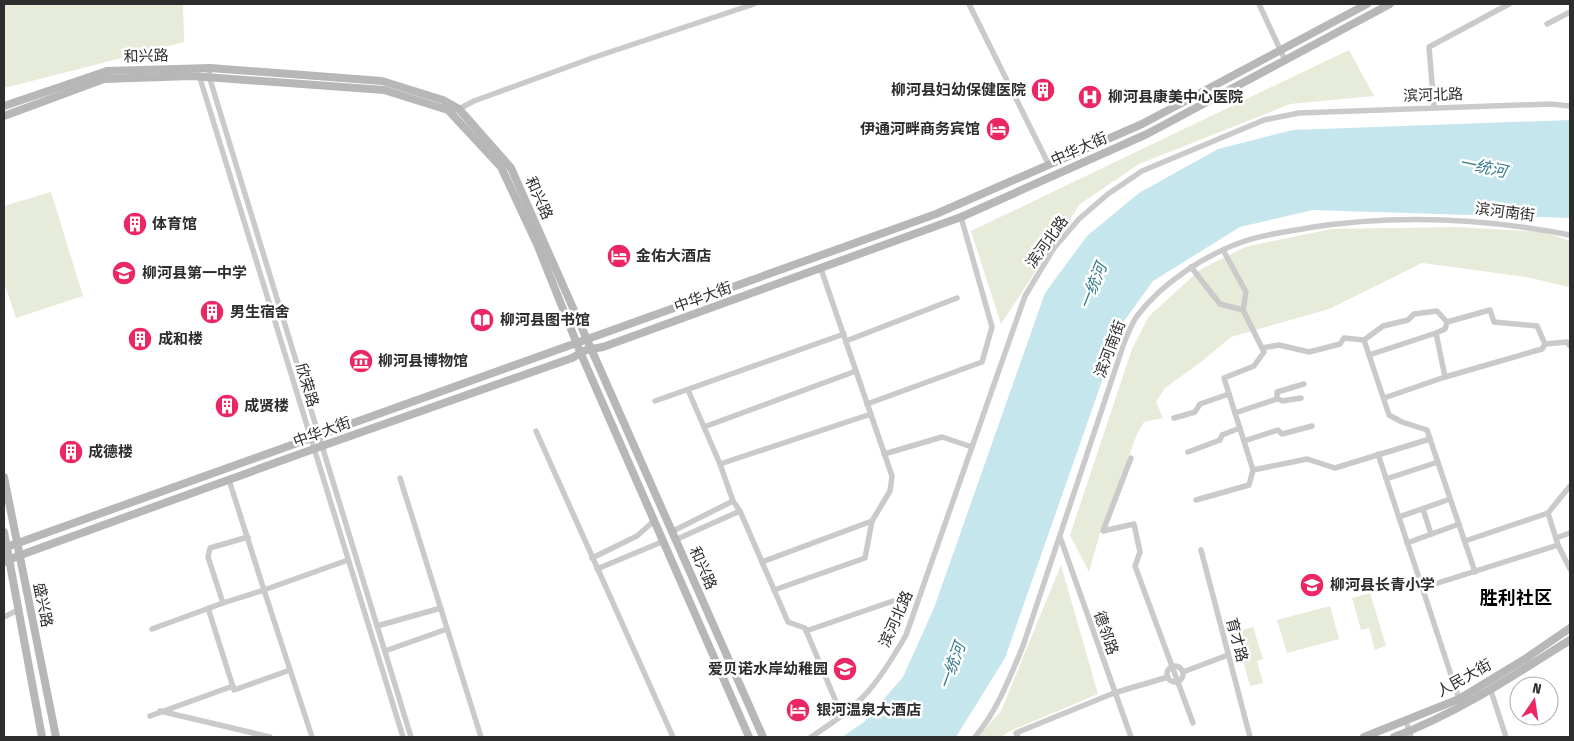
<svg xmlns="http://www.w3.org/2000/svg" width="1574" height="741" font-family="'Fira Sans Condensed','Noto Sans SC',sans-serif">
  <rect width="100%" height="100%" fill="#fff"/>
  <!-- green -->
  <g fill="#e7ebd9">
    <path d="M4 4H183L184 42 4 88Z"/>
    <path d="M1349 50 1374 96 1290 104 1139 164 1080 204 1001 324 971 231Z"/>
    <path d="M51 192 83 296 16 318 4 282V206Z"/>
    <path d="M1455 227 1544 232 1570 241V287L1526 277 1422 263 1329 309 1231 337 1201 362 1165 388 1156 402 1163 418 1144 422 1137 434 1117 490 1101 529 1089 572 1070 535 1132 349 1149 316 1201 269 1245 247 1331 229Z"/>
    <path d="M1061 565 1098 694 1010 731 1001 737H978L1001 711Z"/>
    <path d="M1370 593 1386 646 1375 650 1369 628 1361 630 1352 598Z"/>
    <path d="M1330 606 1339 639 1287 653 1277 620Z"/>
    <path d="M1253 627 1263 659 1257 661 1263 683 1250 686 1235 632Z"/>
  </g>
  <!-- water -->
  <path fill="#c4e6ec" d="M1570 120V218L1313 210 1240 227 1153 281 1122 324 1005 658 956 737H842L864 722 903 677 934 608 1045 293 1087 236 1139 193 1218 149 1293 130Z"/>
  <g fill="none" stroke-linecap="round" stroke-linejoin="round">
    <!-- street -->
    <g stroke="#cacaca" stroke-width="5.5">
      <path d="M969 4 1049 165"/>
      <path d="M1259 4 1285 60"/>
      <path d="M1547 24 1570 12"/>
      <path d="M210 68 209 76 411 737"/>
      <path d="M199 75 403 737"/>
      <path d="M1434 107 1429 47 1509 4"/>
      <path d="M457 110 474 101 595 57 754 4"/>
      <path d="M1223 250 1246 292 1243 310 1264 352 1254 366 1224 378 1253 470"/>
      <path d="M1191 267 1220 304 1243 310"/>
      <path d="M1447 322 1490 310 1494 322 1537 326 1545 344 1567 342 1570 346"/>
      <path d="M1364 340 1389 415 1402 422 1427 430 1475 572"/>
      <path d="M846 341 957 298"/>
      <path d="M1262 348 1279 345 1309 352 1340 344 1344 338 1364 340 1383 326 1408 320 1414 314 1437 311 1447 322 1445 329 1436 333 1445 377"/>
      <path d="M1369 355 1436 333"/>
      <path d="M688 390 720 464 733 501 740 511 788 622 805 628 842 716"/>
      <path d="M1277 398 1282 401 1301 398"/>
      <path d="M1384 398 1445 377 1542 349 1545 344"/>
      <path d="M655 401 844 334"/>
      <path d="M867 404 982 362 992 327 961 217"/>
      <path d="M1235 413 1277 399V392L1304 384"/>
      <path d="M1174 418 1195 412 1200 404 1229 394"/>
      <path d="M704 427 856 371"/>
      <path d="M536 431 673 737"/>
      <path d="M1244 441 1278 430 1282 434 1312 426"/>
      <path d="M1188 452 1220 440 1222 435 1240 428"/>
      <path d="M884 454 942 437 972 447"/>
      <path d="M1378 454 1459 699"/>
      <path d="M1131 458 1103 531 1134 524 1140 552 1135 566 1193 723"/>
      <path d="M720 464 871 414"/>
      <path d="M400 478 481 737"/>
      <path d="M1386 479 1438 462"/>
      <path d="M1570 486 1548 513 1558 545 1570 569"/>
      <path d="M1196 500 1249 485 1253 470 1307 459 1335 468 1430 439"/>
      <path d="M1423 509 1431 534"/>
      <path d="M1399 517 1450 499"/>
      <path d="M671 532 733 501"/>
      <path d="M1060 537 1131 737"/>
      <path d="M1556 538 1570 533"/>
      <path d="M675 540 740 511"/>
      <path d="M1465 541 1548 513"/>
      <path d="M1407 543 1459 524"/>
      <path d="M1201 550 1250 737"/>
      <path d="M592 558 637 536 655 520"/>
      <path d="M762 562 872 521"/>
      <path d="M597 569 664 541"/>
      <path d="M1422 588 1558 545"/>
      <path d="M774 590 865 558 872 521 890 491 892 476 821 269"/>
      <path d="M223 603 208 557 210 548 248 537"/>
      <path d="M208 608 234 690 290 670"/>
      <path d="M4 617 18 610"/>
      <path d="M377 626 441 608"/>
      <path d="M152 629 223 603 264 590 229 480"/>
      <path d="M806 631 893 601"/>
      <path d="M385 651 447 629"/>
      <circle cx="1175" cy="674" r="8"/>
      <path d="M1183 672 1228 655"/>
      <path d="M1491 691 1506 737"/>
      <path d="M160 711 270 737"/>
      <path d="M150 716 233 686"/>
      <path d="M1406 721 1411 737"/>
      <path d="M312 737 264 590 348 560"/>
      <path d="M811 737C829 725 849 712 864 696 881 678 894 656 906 635L1025 296 1054 248 1079 219 1108 194 1142 171 1264 120 1299 113 1550 104 1570 106"/>
      <path d="M975 737C997 711 1010 677 1023 646L1124 343C1128 334 1132 323 1137 316 1162 283 1206 254 1245 241 1265 234 1287 232 1307 228 1395 214 1483 218 1570 235"/>
      <path d="M1018 737 1016 733 1114 693 1168 677"/>
    </g>
    <!-- secondary -->
    <g stroke="#b7b7b7" stroke-width="8">
      <path d="M4 106 107 71 210 68 382 81 443 100 459 109 511 168 763 737"/>
      <path d="M4 116 104 79 192 76 384 90 448 110 501 167 537 244 581 354 749 737"/>
      <path d="M4 477 56 737"/>
      <path d="M4 532 42 737"/>
      <path d="M4 548 936 214 1142 124 1367 4"/>
      <path d="M4 562 18 556 322 446 572 358 586 350 603 347 961 217 1147 134 1390 4"/>
      <path d="M1364 737 1459 699 1525 659 1570 628"/>
      <path d="M1394 737C1458 713 1513 676 1570 640"/>
    </g>
  </g>
  <!-- icons -->
  <defs>
    <g id="building-disc" transform="scale(1.25)"><circle r="9.5" fill="#eb2763" stroke="#fff"/><path d="M-4-6H4V6H1V3H-1V6H-4ZM-2.5-4.3h1.7v1.8h-1.7ZM.8-4.3h1.7v1.8H.8ZM-2.5-1h1.7V.8h-1.7ZM.8-1h1.7V.8H.8Z" fill="#fff"/></g>
    <g id="hospital-disc" transform="scale(1.25)"><circle r="9.5" fill="#eb2763" stroke="#fff"/><path d="M-5-5h3v3.5h4V-5h3V5h-3V1.5h-4V5h-3Z" fill="#fff"/></g>
    <g id="hotel-disc" transform="scale(1.25)"><circle r="9.5" fill="#eb2763" stroke="#fff"/><path d="M-6-4.5h1.5V1H6V5H4.5V3h-9V5H-6ZM-4 0a1.8 1.8 0 1 1 3.6 0ZM.5 0V-2.5h3Q6-2.5 6 0Z" fill="#fff"/></g>
    <g id="school-disc" transform="scale(1.25)"><circle r="9.5" fill="#eb2763" stroke="#fff"/><path d="M0-5L7-2L0 1L-7-2ZM-4 1L0 2.5L4 1V4Q0 6-4 4Z" fill="#fff"/></g>
    <g id="library-disc" transform="scale(1.25)"><circle r="9.5" fill="#eb2763" stroke="#fff"/><path d="M-6-4Q-3-5.5-.7-3.5V5Q-3 3-6 4ZM6-4Q3-5.5 .7-3.5V5Q3 3 6 4Z" fill="#fff"/></g>
    <g id="museum-disc" transform="scale(1.25)"><circle r="9.5" fill="#eb2763" stroke="#fff"/><path d="M0-6L6-3V-2H-6V-3ZM-5-1h2V3h-2ZM-1-1h2V3h-2ZM3-1h2V3H3ZM-6 4H6V6H-6Z" fill="#fff"/></g>
  </defs>
  <g fill-rule="evenodd">
    <use href="#building-disc" x="1043" y="90"/>
    <use href="#hospital-disc" x="1090" y="97"/>
    <use href="#hotel-disc" x="998" y="129"/>
    <use href="#building-disc" x="135" y="224"/>
    <use href="#hotel-disc" x="619" y="256"/>
    <use href="#school-disc" x="124" y="273"/>
    <use href="#building-disc" x="212" y="312"/>
    <use href="#library-disc" x="482" y="320"/>
    <use href="#building-disc" x="140" y="339"/>
    <use href="#museum-disc" x="361" y="361"/>
    <use href="#building-disc" x="227" y="406"/>
    <use href="#building-disc" x="71" y="452"/>
    <use href="#school-disc" x="1312" y="585"/>
    <use href="#school-disc" x="845" y="669"/>
    <use href="#hotel-disc" x="798" y="710"/>
  </g>
  <g text-anchor="middle" dominant-baseline="central" stroke-width="5" stroke-linejoin="round" paint-order="stroke">
    <!-- street labels -->
    <g font-size="15" fill="#2d2d2d" stroke="#fff">
      <text transform="translate(146 56) rotate(-2)">和兴路</text>
      <text transform="translate(1433 95) rotate(-2)">滨河北路</text>
      <text transform="translate(1079 149) rotate(-24)">中华大街</text>
      <text transform="translate(539 198) rotate(66)">和兴路</text>
      <text transform="translate(1505 212) rotate(7)">滨河南街</text>
      <text transform="translate(1047 242) rotate(-54)">滨河北路</text>
      <text transform="translate(703 297) rotate(-20)">中华大街</text>
      <text transform="translate(1110 349) rotate(-69)">滨河南街</text>
      <text transform="translate(307 385) rotate(73)">欣荣路</text>
      <text transform="translate(322 432) rotate(-20)">中华大街</text>
      <text transform="translate(703 568) rotate(66)">和兴路</text>
      <text transform="translate(43 605) rotate(79)">盛兴路</text>
      <text transform="translate(896 619) rotate(-66)">滨河北路</text>
      <text transform="translate(1106 633) rotate(71)">德邻路</text>
      <text transform="translate(1237 640) rotate(75)">育才路</text>
      <text transform="translate(1464 678) rotate(-29)">人民大街</text>
    </g>
    <!-- poi labels -->
    <g font-size="15" font-weight="bold" fill="#2d2d2d" stroke="#fff" text-anchor="start">
      <text x="1026" y="90" text-anchor="end">柳河县妇幼保健医院</text>
      <text x="1108" y="97">柳河县康美中心医院</text>
      <text x="980" y="129" text-anchor="end">伊通河畔商务宾馆</text>
      <text x="152" y="224">体育馆</text>
      <text x="636" y="256">金佑大酒店</text>
      <text x="142" y="273">柳河县第一中学</text>
      <text x="230" y="312">男生宿舍</text>
      <text x="500" y="320">柳河县图书馆</text>
      <text x="158" y="339">成和楼</text>
      <text x="378" y="361">柳河县博物馆</text>
      <text x="244" y="406">成贤楼</text>
      <text x="88" y="452">成德楼</text>
      <text x="1330" y="585">柳河县长青小学</text>
      <text x="828" y="669" text-anchor="end">爱贝诺水岸幼稚园</text>
      <text x="816" y="710">银河温泉大酒店</text>
    </g>
    <!-- water labels -->
    <g font-size="16" font-style="italic" fill="#367d8b" stroke="#fff">
      <text transform="translate(1483 167) rotate(12)">一统河</text>
      <text transform="translate(1093 286) rotate(-68)">一统河</text>
      <text transform="translate(952 666) rotate(-70)">一统河</text>
    </g>
    <!-- quarter labels -->
    <g font-size="18" font-weight="bold" fill="#000" stroke="#fff">
      <text x="1516" y="598">胜利社区</text>
    </g>
  </g>
  <!-- border -->
  <rect width="1574" height="741" fill="none" stroke="#2d2d2d" stroke-width="10"/>
  <!-- north arrow -->
  <g transform="translate(1534 701) rotate(13)"><circle r="24" fill="#ffffff" stroke="#ababab"/>
  <path d="M0-4L9 19L0 12L-9 19Z" fill="#eb2763"/>
  <text y="-8" font-size="14" font-weight="bold" text-anchor="middle" fill="#2d2d2d">N</text>
  </g>
</svg>
